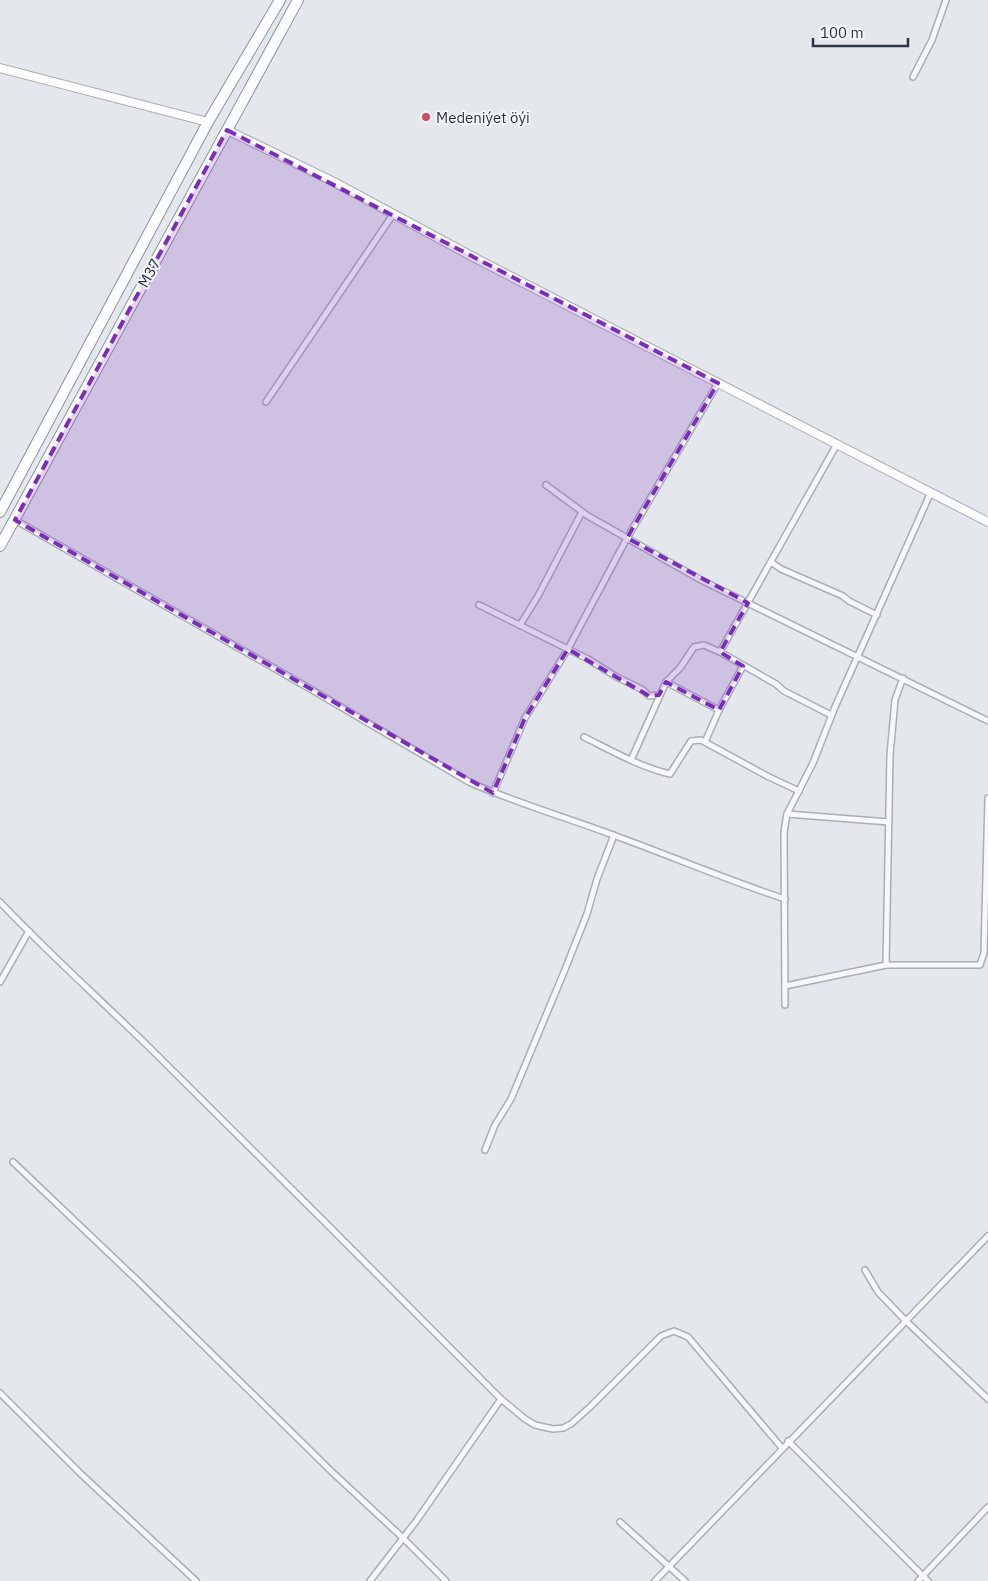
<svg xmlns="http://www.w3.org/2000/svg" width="988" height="1581" font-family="'IBM Plex Sans',sans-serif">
  <rect width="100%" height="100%" fill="#e4e7ec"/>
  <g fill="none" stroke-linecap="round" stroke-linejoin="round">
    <!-- street casing -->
    <g stroke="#a9aeb7" stroke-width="8">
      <g id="street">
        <path d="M913 77 932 40 946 0"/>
        <path d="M266 402 394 213"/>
        <path d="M546 485 588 516 701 580 988 721"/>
        <path d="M15 520 307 687 469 782C516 803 565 817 613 835 671 856 727 880 785 899"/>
        <path d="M771 562 781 569 843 596 849 601 877 615"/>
        <path d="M479 605 588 659 615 676 643 690 649 696 659 695"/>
        <path d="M520 625 538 596 582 512"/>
        <path d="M720 652 837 444"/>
        <path d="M666 682 719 710"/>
        <path d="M584 737C612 751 640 767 670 774L691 741 701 740 769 777 799 791"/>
        <path d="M705 742 719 710 743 666"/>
        <path d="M631 760 666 682 680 668 694 647 704 645 720 652 776 684 784 691 831 715"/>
        <path d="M493 793 525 718 568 649 627 538 718 383"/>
        <path d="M787 814 889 822"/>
        <path d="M0 902C49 954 103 1002 154 1052 270 1167 386 1283 501 1399L417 1520 370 1581"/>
        <path d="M886 965 890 755 895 700 903 678"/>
        <path d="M0 982 29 931"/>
        <path d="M785 986 886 965H980L984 953 988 798"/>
        <path d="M785 1005 784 832 787 814 813 763 835 707 931 492"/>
        <path d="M485 1150 495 1125 511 1099 564 972 587 914 597 879 614 835"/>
        <path d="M13 1162 138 1281 331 1471 403 1538 446 1581"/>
        <path d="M865 1270 878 1292 905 1320 988 1399"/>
        <path d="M0 1393 82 1475 196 1581"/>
        <path d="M501 1399 525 1419 535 1425 553 1429 563 1428 571 1424 590 1407 661 1336 674 1331 688 1337 782 1448"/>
        <path d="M788 1441 928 1581"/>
        <path d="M620 1522 685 1581"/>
        <path d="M655 1581 988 1236"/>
        <path d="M918 1581 988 1507"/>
      </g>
    </g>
    <!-- secondary casing -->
    <g stroke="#a9aeb7" stroke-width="10">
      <g id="secondary">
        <path d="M0 68 208 122"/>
        <path d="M227 130 334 182 477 259 988 522"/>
      </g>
    </g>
    <!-- highway casing -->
    <g stroke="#8b94a3" stroke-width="12">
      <g id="highway">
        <path d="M0 512 208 122 280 0"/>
        <path d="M0 546 298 0"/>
      </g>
    </g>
    <!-- street -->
    <use href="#street" stroke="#f7f8fa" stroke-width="5"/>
    <!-- secondary -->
    <use href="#secondary" stroke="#fff" stroke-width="8"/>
    <!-- highway -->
    <use href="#highway" stroke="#fff" stroke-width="10"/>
  </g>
  <!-- marked area -->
  <path fill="#7b2cbf" fill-opacity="0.2" stroke="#7b2cbf" stroke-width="4" stroke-dasharray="10 6" stroke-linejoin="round" d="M227 130 718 383 627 538 748 603 720 652 743 666 719 710 666 682 659 695 649 696 568 649 525 718 493 793 15 520Z"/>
  <!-- markers -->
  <circle fill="#d1495b" stroke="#f4f6f9" stroke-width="2" cx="426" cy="117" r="5"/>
  <g text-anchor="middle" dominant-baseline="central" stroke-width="4" stroke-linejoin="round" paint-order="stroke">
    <!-- poi labels -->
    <g font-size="15" fill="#2b3445" stroke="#f4f6f9" text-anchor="start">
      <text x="436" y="117">Medeniýet öýi</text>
    </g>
    <!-- street labels -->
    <g font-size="15" fill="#2b3445" stroke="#f4f6f9">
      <text transform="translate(149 273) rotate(-61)">M37</text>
    </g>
  </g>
  <!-- scale -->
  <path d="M813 38v8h95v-8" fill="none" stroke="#2b3445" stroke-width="2.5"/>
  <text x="820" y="38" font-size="15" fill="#2b3445" stroke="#f4f6f9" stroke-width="4" paint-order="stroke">100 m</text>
</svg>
